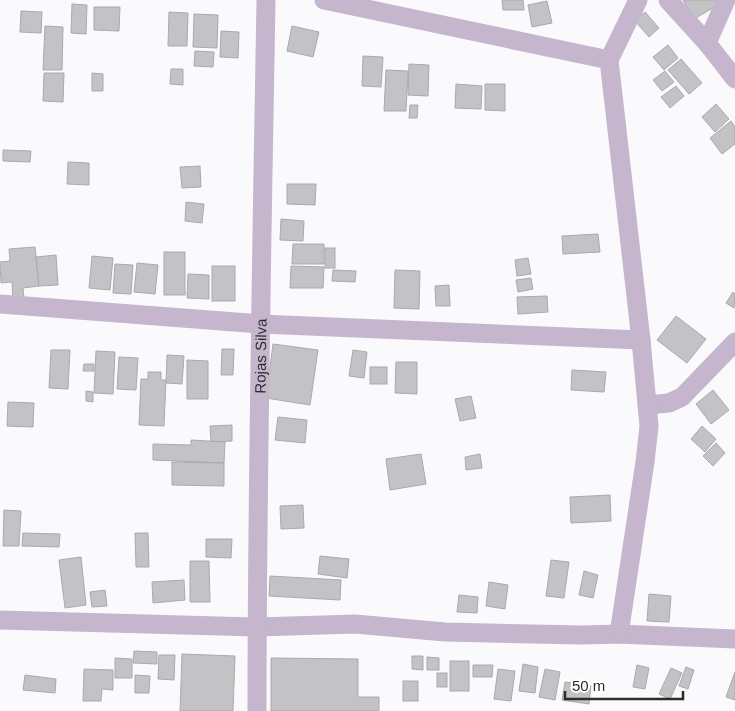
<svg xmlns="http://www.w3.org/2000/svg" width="735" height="711" font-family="Helvetica,sans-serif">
  <rect width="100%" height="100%" fill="#fafafd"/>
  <!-- building -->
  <g fill="#c3c2c4" stroke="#aaa9ac">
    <path d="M502 0H523L524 10H503Z"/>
    <path d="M683 0H715L718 5 694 19Z"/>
    <path d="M547 1 552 23 532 27 528 5Z"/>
    <path d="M72 4 87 5 86 34 71 33Z"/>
    <path d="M94 7H120L119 31 94 30Z"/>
    <path d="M21 11 42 12 41 33 20 32Z"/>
    <path d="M169 12 188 13 187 46H168Z"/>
    <path d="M645 12 659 28 649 37 635 21Z"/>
    <path d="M194 14 218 15 217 48 193 47Z"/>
    <path d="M45 26 63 27 62 70H43Z"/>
    <path d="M292 26 319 32 313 57 287 51Z"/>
    <path d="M221 31 239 32 238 58 220 57Z"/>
    <path d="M668 45 678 58 664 70 653 57Z"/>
    <path d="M195 51 214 52 213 67 194 66Z"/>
    <path d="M363 56 383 57 381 87 362 86Z"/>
    <path d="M681 59 702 83 689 94 668 70Z"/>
    <path d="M409 64 429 65 428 96 408 95Z"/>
    <path d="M171 69H183V85L170 84Z"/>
    <path d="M386 70 408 71 406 111H384Z"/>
    <path d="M665 71 674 82 662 91 653 80Z"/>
    <path d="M44 73H64L63 102 43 101Z"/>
    <path d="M92 73 103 74V91H92Z"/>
    <path d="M456 84 482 86 481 109 455 108Z"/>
    <path d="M485 84H505V111L485 110Z"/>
    <path d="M676 86 684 96 670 108 661 97Z"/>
    <path d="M716 104 729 119 715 132 702 117Z"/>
    <path d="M410 105H418L417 118H409Z"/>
    <path d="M731 121 735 127V144L722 154 710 138Z"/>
    <path d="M3 150 31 151 30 162 3 161Z"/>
    <path d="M68 162 89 163V185L67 184Z"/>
    <path d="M200 166 201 187 182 188 180 167Z"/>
    <path d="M287 184H316L315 205 287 204Z"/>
    <path d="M186 202 204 204 202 223 185 221Z"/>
    <path d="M281 219 304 221 303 241 280 240Z"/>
    <path d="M598 234 600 252 563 254 562 236Z"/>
    <path d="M293 244H324V264H292Z"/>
    <path d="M35 247 39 286 23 288 24 299 13 300 12 282 1 283 0 262 10 261 9 249Z"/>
    <rect x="325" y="248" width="10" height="20"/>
    <rect x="164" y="252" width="21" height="43"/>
    <path d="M56 255 58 285 39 286 36 257Z"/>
    <path d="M92 256 113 258 110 290 89 288Z"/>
    <path d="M528 258 531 274 517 276 515 260Z"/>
    <path d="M137 263 158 265 155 294 134 292Z"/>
    <path d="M115 264 133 265 131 294 113 293Z"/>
    <rect x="212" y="266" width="23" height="35"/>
    <path d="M291 266 324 267 323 288H290Z"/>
    <path d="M333 270 356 271 355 282 332 281Z"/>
    <path d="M395 270 420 271 419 309 394 308Z"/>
    <path d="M188 274 209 275V299L187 298Z"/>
    <path d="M531 278 533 289 518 292 516 280Z"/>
    <path d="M449 285 450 306H436L435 286Z"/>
    <path d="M733 292 735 294 734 308 726 303Z"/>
    <path d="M547 296 548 312 518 314 517 297Z"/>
    <path d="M676 316 706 339 687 363 657 340Z"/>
    <path d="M273 344 318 350 310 405 266 398Z"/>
    <path d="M222 349H234L233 375H221Z"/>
    <path d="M51 350H70L68 389 49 388Z"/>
    <path d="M353 350 367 352 364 378 349 376Z"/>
    <path d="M96 351 115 352 113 394 94 393Z"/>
    <path d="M167 355 184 356 182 384 166 383Z"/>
    <path d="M119 357 138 358 136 390 117 389Z"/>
    <path d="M187 360 208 361V399H187Z"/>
    <path d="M396 362H417V394L395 393Z"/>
    <path d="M84 364H94V371H83Z"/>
    <rect x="370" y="367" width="17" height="17"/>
    <path d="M572 370 606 372 604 392 571 390Z"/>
    <path d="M148 372H161V380H166L164 426 139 425 141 379H148Z"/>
    <path d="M713 390 729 410 711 424 696 404Z"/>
    <path d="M86 391 93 392V402L86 401Z"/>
    <path d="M471 396 476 418 460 421 455 399Z"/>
    <path d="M8 402 34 403 33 427 7 426Z"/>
    <path d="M278 417 307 420 305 443 275 440Z"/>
    <path d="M232 425V441L211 442 210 426Z"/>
    <path d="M702 426 716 439 705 452 691 439Z"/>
    <path d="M191 440 225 442 224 463 153 460V444L191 445Z"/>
    <path d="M716 443 725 453 713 466 703 456Z"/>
    <path d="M421 454 426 484 390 490 386 459Z"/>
    <path d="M480 454 482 468 466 470 465 457Z"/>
    <path d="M172 462 224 463V486L172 485Z"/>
    <path d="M610 495 611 521 571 523 570 497Z"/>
    <path d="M303 505 304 528 281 529 280 506Z"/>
    <path d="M4 510 21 511 19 546H3Z"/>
    <path d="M23 533 60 534 59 547 22 546Z"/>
    <path d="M135 533H148L149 567H136Z"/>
    <path d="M206 539H232L231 558 206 557Z"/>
    <path d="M320 556 349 559 347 578 318 574Z"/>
    <path d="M81 557 86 605 65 608 59 560Z"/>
    <path d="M551 560 569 562 564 598 546 596Z"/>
    <path d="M190 561H209L210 602H190Z"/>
    <path d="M584 571 598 575 593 598 579 595Z"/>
    <path d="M270 576 341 580 340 600 269 596Z"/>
    <path d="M184 580 185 600 153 603 152 582Z"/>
    <path d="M489 582 508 585 505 609 486 606Z"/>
    <path d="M105 590 107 606 92 607 90 592Z"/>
    <path d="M649 594 671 596 669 622 647 621Z"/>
    <path d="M459 595 478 597 477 613 457 612Z"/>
    <path d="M134 651 157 652V664L133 663Z"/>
    <path d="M182 654 235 656 233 711H180Z"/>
    <path d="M159 655H175L174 680 158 679Z"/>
    <path d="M412 656H423V670L412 669Z"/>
    <path d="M427 657 439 658V670H427Z"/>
    <path d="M115 658 132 659V678H115Z"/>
    <path d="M271 658 358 659V697H379V711H271Z"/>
    <rect x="450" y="661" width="19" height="30"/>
    <path d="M523 664 538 667 535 693 519 691Z"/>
    <path d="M473 665H493L492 677H473Z"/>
    <path d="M637 665 649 668 645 689 633 687Z"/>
    <path d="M686 667 694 670 688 689 679 686Z"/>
    <path d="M671 668 682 673 670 699 659 694Z"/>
    <path d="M84 669 113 670V690L102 689 101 701H83Z"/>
    <path d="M498 669 515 671 511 701 494 699Z"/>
    <path d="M545 669 560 672 555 700 539 697Z"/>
    <path d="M735 672V700L726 697Z"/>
    <rect x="437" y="673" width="10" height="14"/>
    <path d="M25 675 56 679 55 693 23 690Z"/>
    <path d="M135 675 150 676 149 693H135Z"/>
    <rect x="403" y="681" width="15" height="20"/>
    <path d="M565 682 591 686 589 704 562 700Z"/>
  </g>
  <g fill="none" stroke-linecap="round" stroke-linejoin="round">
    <!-- minor -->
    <g stroke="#c5b5cd" stroke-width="19">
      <path d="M324 0 609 60"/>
      <path d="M668 0 707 43 735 79"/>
      <path d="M707 43 726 0"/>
      <path d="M0 304 261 324 641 340"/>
      <path d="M647 405 669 403 682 397 735 342"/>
      <path d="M0 620 257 627 355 624 445 632 582 635 619 634 735 639"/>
      <path d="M619 634 645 462 649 426 641 340 609 60 638 0"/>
      <path id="s1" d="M257 711C257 474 262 237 266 0"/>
    </g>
  </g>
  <g text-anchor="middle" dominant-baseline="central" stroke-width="4.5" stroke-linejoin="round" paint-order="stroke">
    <!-- street labels -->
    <g font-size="15" fill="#2c2c2d" stroke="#fff">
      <text stroke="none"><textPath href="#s1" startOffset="355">Rojas Silva</textPath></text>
    </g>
  </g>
  <!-- scale -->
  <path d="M565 691v8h118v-8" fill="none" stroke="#2c2c2d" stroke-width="2.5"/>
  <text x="572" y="691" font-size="15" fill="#2c2c2d" stroke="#ffffff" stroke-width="4" paint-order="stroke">50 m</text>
</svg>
